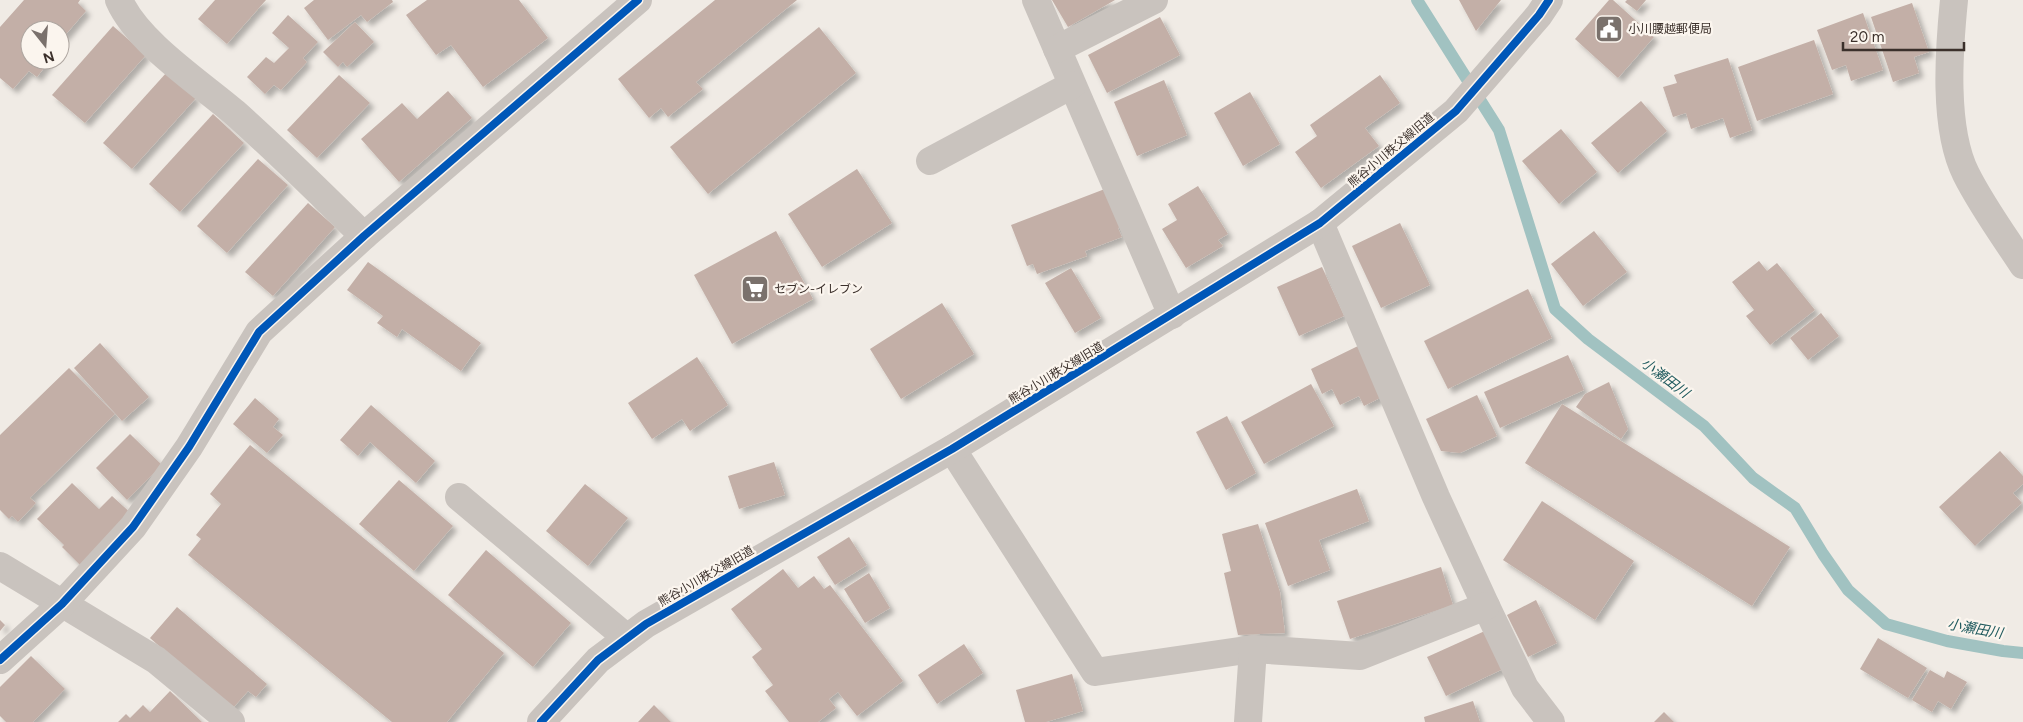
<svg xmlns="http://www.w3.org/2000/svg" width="2023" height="722" font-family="Figtree,'Noto Sans JP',sans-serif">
  <defs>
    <filter id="shadow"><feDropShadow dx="4.5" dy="4.5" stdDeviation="2.5" flood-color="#0004"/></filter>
  </defs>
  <rect width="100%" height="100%" fill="#f0ebe5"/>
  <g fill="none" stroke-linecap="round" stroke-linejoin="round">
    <!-- stream -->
    <path stroke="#a1c2c1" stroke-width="12" d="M1417 0 1499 130 1555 309 1588 339 1704 426 1753 478 1795 508 1823 554 1848 590 1886 624 1947 641 2003 651 2023 653"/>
  </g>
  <!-- building -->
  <g fill="#c3afa7" filter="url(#shadow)">
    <path d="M24 0H80L78 3 86 11 60 41V30H30V60H50L37 77 29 71 13 89 0 78V27Z"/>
    <path d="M215 0H266L227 44 198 19Z"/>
    <path d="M314 0H392L393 2 367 22 361 15 328 40 304 8Z"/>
    <path d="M427 0H519L548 38 483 87 451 45 436 55 406 15Z"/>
    <path d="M715 0H797L696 82 703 89 668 117 661 108 649 118 618 79Z"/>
    <path d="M1052 0H1115L1068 27Z"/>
    <path d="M1459 0H1501L1476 31Z"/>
    <path d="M1609 0H1613L1654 37 1618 78 1575 39Z"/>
    <path d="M1627 0H1646L1637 11 1625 2Z"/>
    <path d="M1912 3 1929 52 1914 57 1919 73 1893 82 1871 17Z"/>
    <path d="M1863 13 1883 70 1851 81 1846 65 1832 70 1817 30Z"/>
    <path d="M288 15 318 42 303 58 307 62 281 90 274 85 265 94 247 77 266 57 274 63 289 48 272 33Z"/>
    <path d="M1160 17 1180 55 1107 93 1088 55Z"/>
    <path d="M355 22 374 42 347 67 343 62 338 67 323 52Z"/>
    <path d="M113 26 146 55 85 123 52 95Z"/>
    <path d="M819 27 856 73 708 194 670 147Z"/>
    <path d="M1814 40 1833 94 1757 121 1738 67Z"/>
    <path d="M1728 58 1752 130 1730 138 1723 118 1691 129 1686 113 1673 117 1663 87 1677 83 1674 75Z"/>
    <path d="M167 72 196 98 132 169 103 143Z"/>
    <path d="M339 75 370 103 317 158 287 130Z"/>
    <path d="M1380 75 1400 103 1365 128 1379 146 1321 188 1295 152 1317 136 1310 125Z"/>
    <path d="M1164 80 1187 135 1137 156 1114 102Z"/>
    <path d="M448 91 472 118 399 182 361 139 402 103 417 119Z"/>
    <path d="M1250 92 1280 144 1243 166 1214 113Z"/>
    <path d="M1641 101 1667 131 1618 173 1591 143Z"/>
    <path d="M213 114 244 143 180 212 149 184Z"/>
    <path d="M1561 129 1597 172 1559 204 1522 161Z"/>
    <path d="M258 159 288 185 227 253 197 226Z"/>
    <path d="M857 169 892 223 822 267 788 214Z"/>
    <path d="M1198 186 1228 234 1218 240 1223 246 1186 268 1162 229 1177 220 1168 204Z"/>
    <path d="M1110 187 1124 225 1118 228 1122 237 1085 251 1087 256 1037 274 1033 264 1027 266 1011 225Z"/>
    <path d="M308 203 335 227 273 296 245 272Z"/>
    <path d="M1400 223 1430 285 1381 308 1352 246Z"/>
    <path d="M776 231 813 299 732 344 694 275Z"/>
    <path d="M1594 231 1627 272 1583 306 1551 264Z"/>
    <path d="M1759 261 1767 271 1777 263 1815 310 1770 345 1746 316 1754 310 1732 282Z"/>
    <path d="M368 262 481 343 461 371 402 329 397 337 377 323 383 316 347 290Z"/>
    <path d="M1322 267 1344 316 1299 336 1277 287Z"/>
    <path d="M1071 268 1101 318 1075 333 1045 283Z"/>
    <path d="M1528 289 1552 338 1448 389 1424 341Z"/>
    <path d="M942 303 974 354 901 399 870 349Z"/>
    <path d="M1821 313 1839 336 1808 360 1790 338Z"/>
    <path d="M100 343 149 397 122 421 74 368Z"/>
    <path d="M1358 346 1382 397 1364 406 1359 396 1340 405 1332 389 1322 394 1311 369Z"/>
    <path d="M1568 355 1584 390 1500 428 1484 392Z"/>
    <path d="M697 357 728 405 690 431 682 419 652 439 628 403Z"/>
    <path d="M69 368 115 414 30 498 36 503 18 522 12 516 9 519 0 510V435Z"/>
    <path d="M1609 382 1628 429 1621 439 1576 407 1585 394Z"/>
    <path d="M1311 384 1334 426 1264 464 1241 422Z"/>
    <path d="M1477 395 1497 436 1460 453 1441 451 1426 419Z"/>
    <path d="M255 398 279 419 273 427 283 435 267 453 233 424Z"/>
    <path d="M1562 404 1790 547 1752 606 1525 463Z"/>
    <path d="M371 405 435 461 416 483 370 442 358 456 340 440Z"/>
    <path d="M1227 416 1256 473 1226 490 1196 432Z"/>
    <path d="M130 434 162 465 127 500 96 468Z"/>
    <path d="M250 445 504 653 447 722H392L188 555 201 539 196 535 221 504 210 494Z"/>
    <path d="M2000 451 2023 476V484L2013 493 2022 503 1975 546 1939 507Z"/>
    <path d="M774 462 785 495 739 509 728 476Z"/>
    <path d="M399 480 453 526 414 571 359 524Z"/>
    <path d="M72 483 99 509 112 496 134 516 83 568 62 547 64 545 37 519Z"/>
    <path d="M585 484 628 518 588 566 546 531Z"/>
    <path d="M1357 489 1369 521 1319 540 1330 570 1288 586 1265 523Z"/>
    <path d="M1542 501 1634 561 1595 620 1503 560Z"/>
    <path d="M1258 524 1280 592 1285 633 1238 635 1224 573 1231 571 1222 534Z"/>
    <path d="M849 537 867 565 835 585 817 557Z"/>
    <path d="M486 550 571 623 533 667 448 595Z"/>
    <path d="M1441 567 1453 605 1350 639 1337 601Z"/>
    <path d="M783 569 798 588 814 576 824 589 830 585 903 681 857 716 838 692 829 699 836 708 818 722H789L765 691 773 685 752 657 762 649 731 609Z"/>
    <path d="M869 573 890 608 865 623 844 589Z"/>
    <path d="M1536 600 1557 643 1528 657 1507 615Z"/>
    <path d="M177 607 267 684 256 697 248 691 232 709 150 638Z"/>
    <path d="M0 620 5 625 0 631Z"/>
    <path d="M1487 630 1505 668 1446 696 1427 657Z"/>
    <path d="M1878 638 1927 668 1908 698 1860 669Z"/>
    <path d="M964 644 983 673 937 704 918 675Z"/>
    <path d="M31 656 65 689 33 722H6L0 716V687Z"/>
    <path d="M1930 670 1944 678 1947 671 1967 682 1951 709 1938 701 1932 712 1912 700Z"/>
    <path d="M1072 674 1083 711 1046 722H1025L1016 690Z"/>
    <path d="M170 691 202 722H118L126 714 130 718 143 705 150 712Z"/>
    <path d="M1473 701 1480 722H1425L1424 717Z"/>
    <path d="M654 705 671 722H638Z"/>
    <path d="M1664 712 1674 722H1654Z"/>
  </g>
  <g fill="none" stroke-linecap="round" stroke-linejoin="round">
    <!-- minor -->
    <g stroke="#c9c3be" stroke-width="28">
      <path d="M119 0C137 42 200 83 235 113 280 153 322 195 364 236"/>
      <path d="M1036 0 1172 315"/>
      <path d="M1954 0C1949 50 1943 128 1966 174 1982 206 2004 236 2023 265"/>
      <path d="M1057 49 1154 0"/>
      <path d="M930 161 1072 85"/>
      <path d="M1320 223 1436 497 1486 606 1525 688 1551 722"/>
      <path d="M952 449 1095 672 1253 649 1360 656 1486 606"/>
      <path d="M459 497 627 638"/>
      <path d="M0 566 156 660 231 722"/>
      <path d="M0 660 62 604 133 527 189 447 259 332 364 236 638 0"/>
      <path d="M541 722 598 660 646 624 952 449 1320 223 1456 111 1539 15 1549 0"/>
      <path d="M1248 722 1253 649"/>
    </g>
    <!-- cycleway casing -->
    <g stroke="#fbf5ee" stroke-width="11">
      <g id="cycleway">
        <path d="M0 660 62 604 133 527 189 447 259 332 364 236 638 0"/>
        <path d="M541 722 598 660 646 624 952 449 1320 223 1456 111 1539 15 1549 0"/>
      </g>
    </g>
    <!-- cycleway -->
    <use href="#cycleway" stroke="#0057b8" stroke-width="8"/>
  </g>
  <!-- icons -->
  <defs>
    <g id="civic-square" transform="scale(1.4375)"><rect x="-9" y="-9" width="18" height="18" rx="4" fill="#7a716c" stroke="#fbf5ee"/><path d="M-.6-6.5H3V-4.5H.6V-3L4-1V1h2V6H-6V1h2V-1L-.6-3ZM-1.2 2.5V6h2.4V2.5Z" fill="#fff"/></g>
    <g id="supermarket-square" transform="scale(1.4375)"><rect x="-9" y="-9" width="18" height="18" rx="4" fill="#7a716c" stroke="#fbf5ee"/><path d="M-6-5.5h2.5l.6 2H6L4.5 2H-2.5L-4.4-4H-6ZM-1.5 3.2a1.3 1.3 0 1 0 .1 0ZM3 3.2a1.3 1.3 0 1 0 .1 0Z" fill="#fff"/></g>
  </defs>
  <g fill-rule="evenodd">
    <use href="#civic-square" x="1609" y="29"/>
    <use href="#supermarket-square" x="755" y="289"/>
  </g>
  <g text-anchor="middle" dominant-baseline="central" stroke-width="4.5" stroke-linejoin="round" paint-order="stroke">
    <!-- poi labels -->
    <g font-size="12" fill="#3b302b" stroke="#fbf5ee" text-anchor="start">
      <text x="1628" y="29">小川腰越郵便局</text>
      <text x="774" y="289">セブン-イレブン</text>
    </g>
    <!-- street labels -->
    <g font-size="12" fill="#3b302b" stroke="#fbf5ee">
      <text transform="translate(1391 150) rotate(-40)">熊谷小川秩父線旧道</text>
      <text transform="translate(1056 373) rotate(-31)">熊谷小川秩父線旧道</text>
      <text transform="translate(706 576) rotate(-30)">熊谷小川秩父線旧道</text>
    </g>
    <!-- water labels -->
    <g font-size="14" font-style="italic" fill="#1f5a5e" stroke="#fbf5ee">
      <text transform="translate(1665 378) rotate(37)">小瀬田川</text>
      <text transform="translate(1975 629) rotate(10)">小瀬田川</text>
    </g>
  </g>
  <!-- north arrow -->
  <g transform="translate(45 45) rotate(163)"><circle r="24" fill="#fbf5ee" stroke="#aea6a0"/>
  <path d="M0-4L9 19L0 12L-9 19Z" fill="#7a716c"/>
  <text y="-8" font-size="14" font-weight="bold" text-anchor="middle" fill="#3b302b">N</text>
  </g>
  <!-- scale -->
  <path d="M1843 42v8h121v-8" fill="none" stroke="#3b302b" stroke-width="2.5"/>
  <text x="1850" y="42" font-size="15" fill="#3b302b" stroke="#fbf5ee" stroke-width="4" paint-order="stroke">20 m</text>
</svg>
